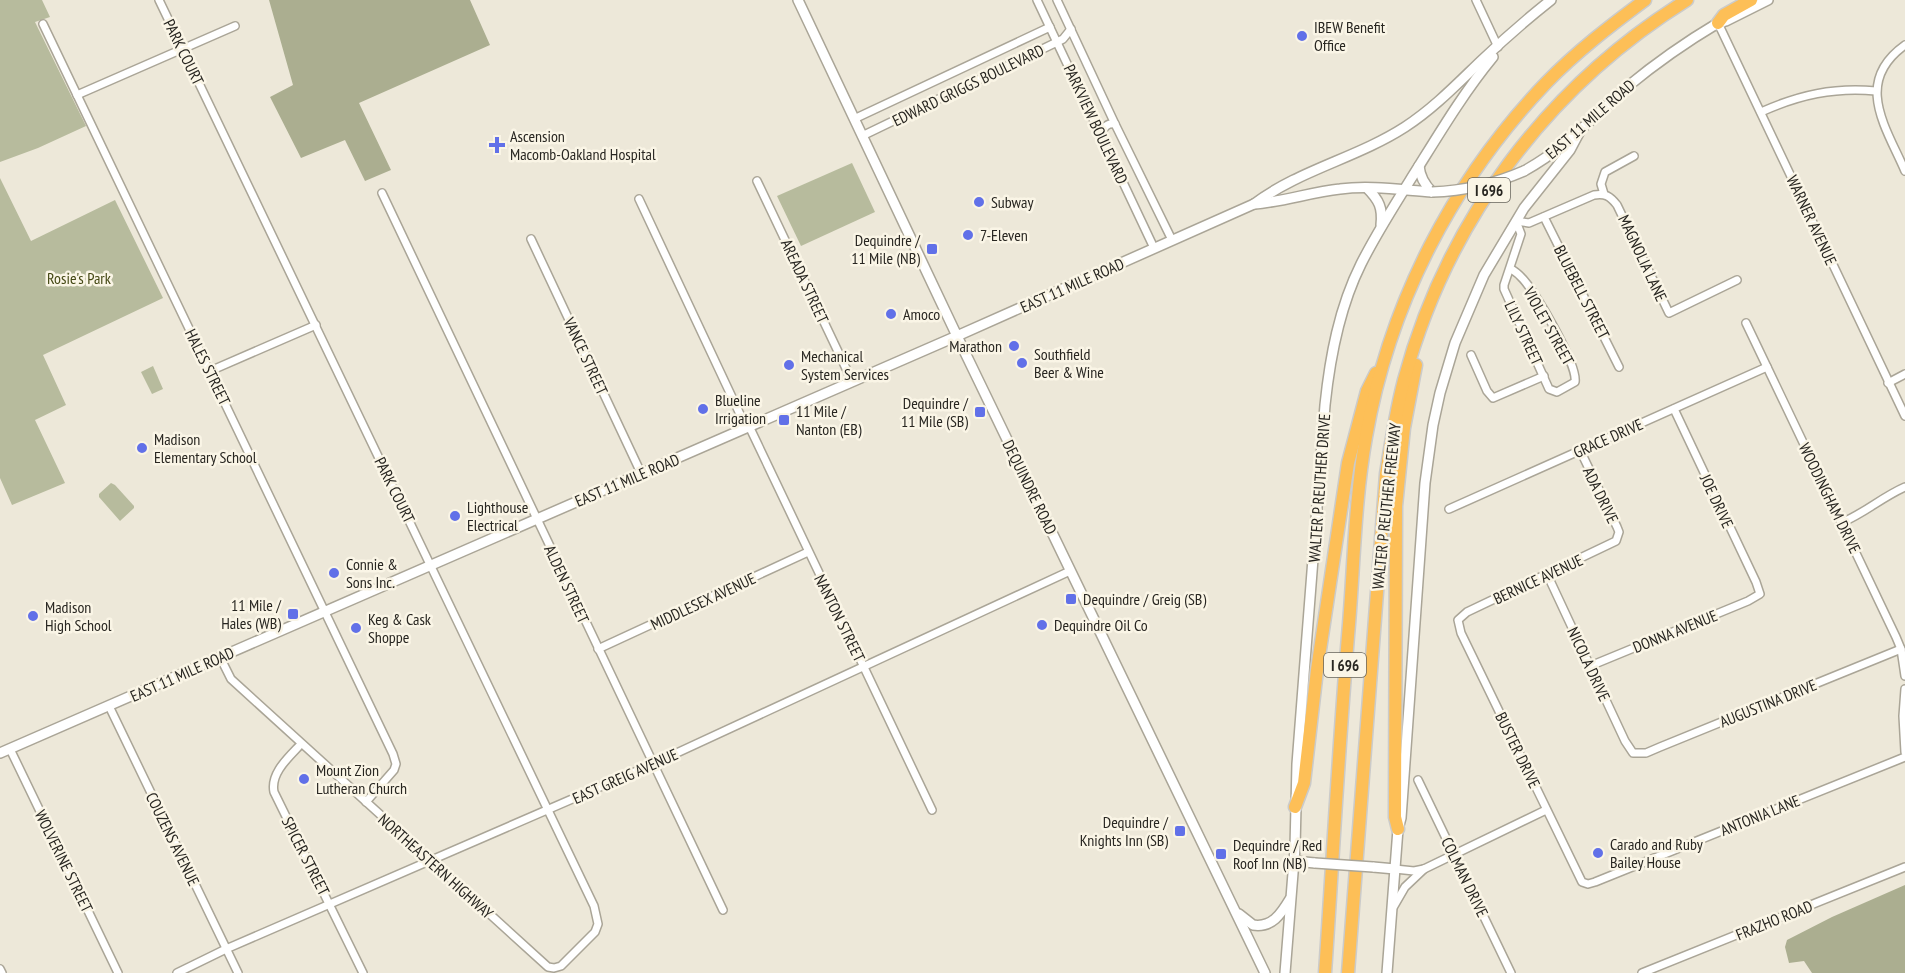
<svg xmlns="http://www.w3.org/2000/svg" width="1905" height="973" font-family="'PT Sans Narrow',sans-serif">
  <rect width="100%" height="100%" fill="#ede8d9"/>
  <!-- green -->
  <g fill="#b7bb9d">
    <path d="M0 0H42L50 17 35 22 86 126 38 148 0 162Z"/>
    <path d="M852 163 875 212 801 246 777 196Z"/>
    <path d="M0 178 31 241 115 200 163 298 43 355 66 405 35 420 65 483 12 505 0 478Z"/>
    <path d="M153 366 163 389 152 394 141 372Z"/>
    <path d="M111 483 115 485 134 506V508L120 521 99 497V494Z"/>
  </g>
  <!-- forest -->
  <g fill="#abae90">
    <path d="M269 0H470L490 45 359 103 391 170 365 181 345 140 301 158 270 97 293 85Z"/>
    <path d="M1905 885V973H1812L1804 961 1789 963 1785 947 1787 940 1832 917Z"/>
  </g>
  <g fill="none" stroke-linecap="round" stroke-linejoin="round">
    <!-- street casing -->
    <g stroke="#aaa597" stroke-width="10">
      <g id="street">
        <path d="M159 0 594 906 598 924 595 932 561 966 554 968 548 967 231 679 220 657"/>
        <path d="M1037 0 1154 248"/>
        <path d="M1057 0 1115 124 1172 240"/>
        <path d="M1476 0 1498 47"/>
        <path d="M1718 23 1905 416"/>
        <path d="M43 24 393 754 396 764 394 770 366 802"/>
        <path d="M1905 45C1853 82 1886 127 1905 171"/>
        <path d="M77 95 235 26"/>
        <path d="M1761 112C1799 95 1834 87 1876 91"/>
        <path d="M854 119 1050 27"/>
        <path d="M1101 134C1104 127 1107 123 1115 124"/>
        <path d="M862 136 1057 42 1063 39 1071 29"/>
        <path d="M757 181 852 381"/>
        <path d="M382 193 723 910"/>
        <path d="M1604 194 1601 184 1605 172 1634 156"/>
        <path d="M639 199 746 427"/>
        <path d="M1544 217 1619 367"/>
        <path d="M1516 221 1529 223 1594 195C1605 193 1610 196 1617 205L1669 313 1737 280"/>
        <path d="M531 239 641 473"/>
        <path d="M1510 268C1514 271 1518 273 1521 277 1535 290 1578 365 1575 382L1557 392 1549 389 1504 289V285L1521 234 1516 221"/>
        <path d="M1746 323 1896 637 1901 649 1905 676"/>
        <path d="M1471 355 1487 391 1493 398 1544 376"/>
        <path d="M210 371 316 325"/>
        <path d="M1888 383 1905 374"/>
        <path d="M749 426 932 810"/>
        <path d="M1580 450 1617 527 1619 532 1616 541 1467 612 1458 620 1461 633 1582 882 1588 884 1595 882 1905 757"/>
        <path d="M1449 509 1767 367"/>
        <path d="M1841 523C1865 513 1882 497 1905 487"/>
        <path d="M1547 574 1625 741 1633 753H1646L1660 747 1901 649"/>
        <path d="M598 649 808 552"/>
        <path d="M1590 666 1748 601 1760 594 1756 582 1674 409"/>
        <path d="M1905 689 1903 716 1905 752"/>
        <path d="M109 706 238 973"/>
        <path d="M301 744C289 757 270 773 274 792L363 973"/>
        <path d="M10 749 118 973"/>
        <path d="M1418 780 1511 973"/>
        <path d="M1395 869 1414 871 1424 869 1546 810"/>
        <path d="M1394 906 1405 887 1424 869"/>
        <path d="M0 969 2 973"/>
        <path d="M177 973 226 949 653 764 1070 571"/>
        <path d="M1642 973 1905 867"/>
      </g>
    </g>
    <!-- secondary casing -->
    <g stroke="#aaa597" stroke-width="12">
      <g id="secondary">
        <path d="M798 0 957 336 1265 973"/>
        <path d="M1419 166C1420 177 1424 184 1432 192"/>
        <path d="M1524 171C1566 148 1592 118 1627 87 1656 63 1686 42 1718 23L1726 21 1768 0"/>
        <path d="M1367 188C1379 200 1383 208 1381 225"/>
        <path d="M1254 204C1283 202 1311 192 1340 189 1370 185 1402 190 1432 192"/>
        <path d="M0 753 957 336 1254 204C1299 170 1357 158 1405 127 1434 108 1457 84 1481 61 1503 40 1527 19 1551 0"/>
        <path d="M1294 861 1315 863"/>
        <path d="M1373 867 1395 869"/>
        <path d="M1239 914 1253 925C1272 928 1281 914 1290 899"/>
        <path d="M1285 973 1295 848 1297 764 1325 405C1330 357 1339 308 1361 264 1378 230 1399 198 1419 166 1442 129 1465 91 1493 57"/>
        <path d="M1387 973 1398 829 1401 818 1425 483 1433 425 1440 393 1455 343 1484 275 1524 208 1570 150 1579 133"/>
      </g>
    </g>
    <!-- highway casing -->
    <g stroke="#cbcbca" stroke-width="15">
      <g id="highway">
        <path d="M1718 23 1724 15 1751 0"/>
        <path d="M1295 807 1304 783 1317 670 1348 463 1367 391 1376 373"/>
        <path d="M1398 829 1395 817 1396 506 1404 428 1416 365"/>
        <path d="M1325 973C1333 857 1339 740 1349 624 1354 562 1355 498 1366 437 1389 304 1453 180 1546 83 1576 52 1610 26 1645 0"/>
        <path d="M1348 973 1386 474C1391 442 1396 411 1404 380 1447 221 1547 87 1687 0"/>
      </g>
    </g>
    <!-- street -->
    <use href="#street" stroke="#fff" stroke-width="7"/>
    <!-- secondary -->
    <use href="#secondary" stroke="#fff" stroke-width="9"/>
    <!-- highway -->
    <use href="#highway" stroke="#fdbf57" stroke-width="12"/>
    <!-- secondary-bridge casing -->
    <g stroke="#aaa597" stroke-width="12" stroke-linecap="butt">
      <g id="secondary-bridge">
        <path d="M1432 192C1465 191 1494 184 1524 171"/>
        <path d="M1315 863 1373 867"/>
      </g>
    </g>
    <!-- secondary-bridge -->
    <use href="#secondary-bridge" stroke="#fff" stroke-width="9"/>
  </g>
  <!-- markers -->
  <g fill="#6170e8" stroke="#faf5e6" stroke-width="2">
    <circle cx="1302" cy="36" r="6"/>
    <path d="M494 136h6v6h6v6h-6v6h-6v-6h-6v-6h6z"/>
    <circle cx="979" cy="202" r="6"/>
    <circle cx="968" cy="235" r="6"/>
    <rect x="926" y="243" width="12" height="12" rx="3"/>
    <circle cx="891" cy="314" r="6"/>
    <circle cx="1014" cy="346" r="6"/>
    <circle cx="1022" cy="363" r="6"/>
    <circle cx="789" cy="365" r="6"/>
    <circle cx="703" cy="409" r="6"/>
    <rect x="974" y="406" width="12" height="12" rx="3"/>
    <rect x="778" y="414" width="12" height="12" rx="3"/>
    <circle cx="142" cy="448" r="6"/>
    <circle cx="455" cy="516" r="6"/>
    <circle cx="334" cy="573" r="6"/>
    <rect x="1065" y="593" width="12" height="12" rx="3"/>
    <rect x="287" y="608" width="12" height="12" rx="3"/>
    <circle cx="33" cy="616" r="6"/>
    <circle cx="1042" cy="625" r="6"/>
    <circle cx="356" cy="628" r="6"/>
    <circle cx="304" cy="779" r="6"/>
    <rect x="1174" y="825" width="12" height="12" rx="3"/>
    <circle cx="1598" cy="853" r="6"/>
    <rect x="1215" y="848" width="12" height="12" rx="3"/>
  </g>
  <g text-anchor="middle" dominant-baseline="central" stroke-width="5" stroke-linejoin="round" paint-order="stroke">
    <!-- shield labels -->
    <g fill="#faf5e6" stroke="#67645c" stroke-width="1.5">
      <rect x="1468" y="178" width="42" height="24" rx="4.5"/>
      <rect x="1324" y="653" width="42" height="24" rx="4.5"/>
    </g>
    <g font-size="15" font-weight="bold" fill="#282621">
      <text x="1489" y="190">I 696</text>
      <text x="1345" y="665">I 696</text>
    </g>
    <!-- poi labels -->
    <g font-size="16" fill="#282621" stroke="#faf5e6" text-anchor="start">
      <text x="1314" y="27">IBEW Benefit<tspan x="1314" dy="18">Office</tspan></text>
      <text x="510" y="136">Ascension<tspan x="510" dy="18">Macomb-Oakland Hospital</tspan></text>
      <text x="991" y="202">Subway</text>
      <text x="980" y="235">7-Eleven</text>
      <text x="920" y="240" text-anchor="end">Dequindre /<tspan x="920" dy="18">11 Mile (NB)</tspan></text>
      <text x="903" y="314">Amoco</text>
      <text x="1002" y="346" text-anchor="end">Marathon</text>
      <text x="1034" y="354">Southfield<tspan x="1034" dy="18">Beer &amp; Wine</tspan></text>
      <text x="801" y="356">Mechanical<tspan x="801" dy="18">System Services</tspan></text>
      <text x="715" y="400">Blueline<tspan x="715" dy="18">Irrigation</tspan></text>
      <text x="968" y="403" text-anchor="end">Dequindre /<tspan x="968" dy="18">11 Mile (SB)</tspan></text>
      <text x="796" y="411">11 Mile /<tspan x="796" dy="18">Nanton (EB)</tspan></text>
      <text x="154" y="439">Madison<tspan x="154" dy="18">Elementary School</tspan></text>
      <text x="467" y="507">Lighthouse<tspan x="467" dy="18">Electrical</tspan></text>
      <text x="346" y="564">Connie &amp;<tspan x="346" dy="18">Sons Inc.</tspan></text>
      <text x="1083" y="599">Dequindre / Greig (SB)</text>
      <text x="281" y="605" text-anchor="end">11 Mile /<tspan x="281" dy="18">Hales (WB)</tspan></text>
      <text x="45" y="607">Madison<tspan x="45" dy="18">High School</tspan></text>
      <text x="368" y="619">Keg &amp; Cask<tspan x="368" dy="18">Shoppe</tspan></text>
      <text x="1054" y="625">Dequindre Oil Co</text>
      <text x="316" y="770">Mount Zion<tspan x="316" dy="18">Lutheran Church</tspan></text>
      <text x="1168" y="822" text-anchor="end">Dequindre /<tspan x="1168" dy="18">Knights Inn (SB)</tspan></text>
      <text x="1610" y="844">Carado and Ruby<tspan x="1610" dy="18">Bailey House</tspan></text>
      <text x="1233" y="845">Dequindre / Red<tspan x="1233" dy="18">Roof Inn (NB)</tspan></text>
    </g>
    <!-- street labels -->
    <g font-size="16" fill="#282621" stroke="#faf5e6">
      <text transform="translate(184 52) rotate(64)">PARK COURT</text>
      <text transform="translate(968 85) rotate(-26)">EDWARD GRIGGS BOULEVARD</text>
      <text transform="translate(1590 119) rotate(-41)">EAST 11 MILE ROAD</text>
      <text transform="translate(1096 124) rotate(65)">PARKVIEW BOULEVARD</text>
      <text transform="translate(1812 220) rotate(65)">WARNER AVENUE</text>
      <text transform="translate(1643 258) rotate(65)">MAGNOLIA LANE</text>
      <text transform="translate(805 281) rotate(65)">AREADA STREET</text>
      <text transform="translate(1072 285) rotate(-24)">EAST 11 MILE ROAD</text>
      <text transform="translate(1582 292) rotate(63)">BLUEBELL STREET</text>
      <text transform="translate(1549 326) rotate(61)">VIOLET STREET</text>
      <text transform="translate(1524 333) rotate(65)">LILY STREET</text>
      <text transform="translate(586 356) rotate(65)">VANCE STREET</text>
      <text transform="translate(208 367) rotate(64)">HALES STREET</text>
      <text transform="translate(1608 438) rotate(-24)">GRACE DRIVE</text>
      <text transform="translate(627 480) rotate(-23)">EAST 11 MILE ROAD</text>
      <text transform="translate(1030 487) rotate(64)">DEQUINDRE ROAD</text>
      <text transform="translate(1319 488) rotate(-86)">WALTER P REUTHER DRIVE</text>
      <text transform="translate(395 490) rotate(64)">PARK COURT</text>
      <text transform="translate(1601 495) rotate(64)">ADA DRIVE</text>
      <text transform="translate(1830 498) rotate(64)">WOODINGHAM DRIVE</text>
      <text transform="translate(1717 501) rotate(65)">JOE DRIVE</text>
      <text transform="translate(1386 506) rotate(-84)">WALTER P REUTHER FREEWAY</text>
      <text transform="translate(1538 579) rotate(-25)">BERNICE AVENUE</text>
      <text transform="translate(567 584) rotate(65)">ALDEN STREET</text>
      <text transform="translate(703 601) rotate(-25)">MIDDLESEX AVENUE</text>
      <text transform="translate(840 618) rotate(64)">NANTON STREET</text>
      <text transform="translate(1675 631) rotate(-22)">DONNA AVENUE</text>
      <text transform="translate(1589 664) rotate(65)">NICOLA DRIVE</text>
      <text transform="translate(182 674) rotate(-24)">EAST 11 MILE ROAD</text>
      <text transform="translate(1768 703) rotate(-22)">AUGUSTINA DRIVE</text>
      <text transform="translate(1518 750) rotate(64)">BUSTER DRIVE</text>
      <text transform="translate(625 776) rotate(-24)">EAST GREIG AVENUE</text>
      <text transform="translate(1760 815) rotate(-22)">ANTONIA LANE</text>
      <text transform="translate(173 839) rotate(64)">COUZENS AVENUE</text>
      <text transform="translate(306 856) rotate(63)">SPICER STREET</text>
      <text transform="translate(64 861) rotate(64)">WOLVERINE STREET</text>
      <text transform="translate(436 866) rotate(42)">NORTHEASTERN HIGHWAY</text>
      <text transform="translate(1465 877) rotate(64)">COLMAN DRIVE</text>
      <text transform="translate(1774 920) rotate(-22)">FRAZHO ROAD</text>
    </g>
    <!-- park labels -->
    <g font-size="16" fill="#444814" stroke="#faf5e6">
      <text x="79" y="278">Rosie's Park</text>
    </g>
  </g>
</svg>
